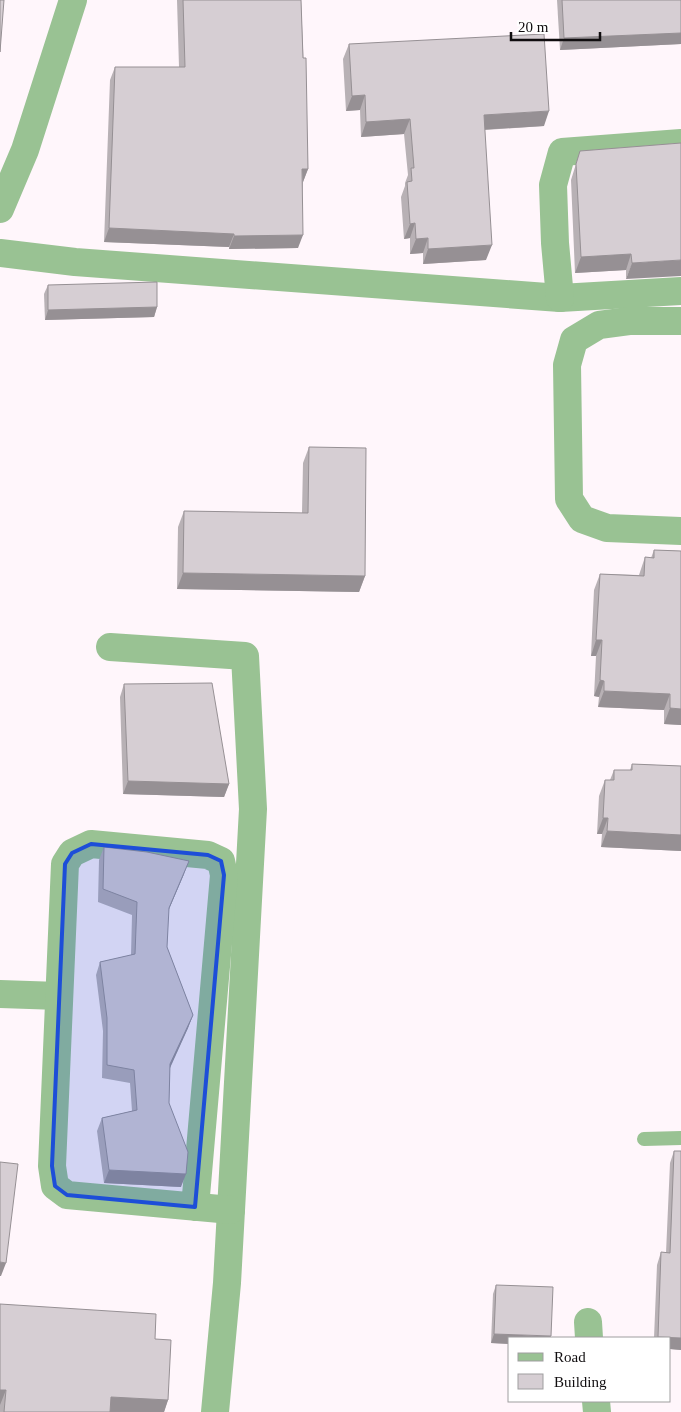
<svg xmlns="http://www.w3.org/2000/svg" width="681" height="1412" font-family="Georgia,serif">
  <rect width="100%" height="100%" fill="#fff6fb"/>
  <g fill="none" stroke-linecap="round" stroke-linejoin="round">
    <!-- service -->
    <path stroke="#99c293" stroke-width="14" d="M644 1139 681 1138"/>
    <!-- minor -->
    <g stroke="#99c293" stroke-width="28">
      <path d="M0 253 75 262 560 298 681 291"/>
      <path d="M560 298 555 243 553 185 562 152 681 143"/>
      <path d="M681 321H629L599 325 574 340 567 365 569 499 582 519 607 528 681 531"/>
      <path d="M110 647 245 656 253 809 227 1283 215 1412"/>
      <path d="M0 994 59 996"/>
      <path d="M195 1207 224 875 221 861 208 855 91 844 72 853 65 864 52 1166 55 1186 67 1195 231 1210"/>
      <path d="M588 1322 589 1338"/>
      <path d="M596 1401 597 1412"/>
    </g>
    <!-- tertiary -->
    <path stroke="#99c293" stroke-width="28" d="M0 209 25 150 73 0"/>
  </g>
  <!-- wall -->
  <g fill="#b8b1b5">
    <path d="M177 0H301L308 169 303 182 298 248 229 249V247L104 242 110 80 115 67H179Z"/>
    <path d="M557 0H681V44L560 50Z"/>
    <path d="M349 44 544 126 485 130 486 260 423 264V253L410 254V238L404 239 401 197 405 186V183L408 175 404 134 361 137 360 110 346 111 343 59Z"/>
    <path d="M681 143 626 279V270L575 273 571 180 580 151Z"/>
    <path d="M48 285 157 307 154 317 45 320 44 294Z"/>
    <path d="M309 447 365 576 359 592 177 589 178 527 184 511 302 513 303 463Z"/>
    <path d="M654 550 681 551V725L664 724V710L598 707 599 697 594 696 596 656H591L594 590 600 574 639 575 645 557 651 558Z"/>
    <path d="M124 684 229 784 224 797 123 794 120 697Z"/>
    <path d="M632 764 681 766V851L601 847 602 834H597L599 796 605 780H610L614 770H630Z"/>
    <path d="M104 847 184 874 168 911 167 947 193 1015 188 1028 170 1067 169 1103 181 1187 104 1183 97 1131 102 1118 132 1111 130 1083 102 1078 103 1031 96 975 100 962 131 955 132 915 98 902 99 860Z"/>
    <path d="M674 1151H681V1350L670 1349V1338H654L657 1265 661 1252 666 1253 670 1163Z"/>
    <path d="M496 1285 510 1338V1344L491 1343 493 1294Z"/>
    <path d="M0 1304 168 1400 164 1412H0Z"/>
  </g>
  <!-- shaded-wall -->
  <g fill="#969094">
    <path d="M681 33V44L560 50 564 38Z"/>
    <path d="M365 95 360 110 346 111 352 96Z"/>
    <path d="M549 111 544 126 478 130 484 115Z"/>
    <path d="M410 119 404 134 361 137 366 122Z"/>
    <path d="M302 169H308L303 182Z"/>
    <path d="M415 223 410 238 404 239 410 224Z"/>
    <path d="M109 228 234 234 229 247 104 242Z"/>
    <path d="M303 235 298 248 229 249 234 236Z"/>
    <path d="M428 238 423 253 410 254 416 239Z"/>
    <path d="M492 245 486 260 423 264 428 249Z"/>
    <path d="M631 254 626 270 575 273 581 257Z"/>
    <path d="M681 260V276L626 279 632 263Z"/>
    <path d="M157 307 154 317 45 320 48 310Z"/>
    <path d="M183 573 365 576 359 592 177 589Z"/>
    <path d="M596 640H602L596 656H591Z"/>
    <path d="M600 680 604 681 599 697 594 696Z"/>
    <path d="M604 691 670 694 664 710 598 707Z"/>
    <path d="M670 708 681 709V725L664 724Z"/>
    <path d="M128 781 229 784 224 797 123 794Z"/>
    <path d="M603 818H608L602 834H597Z"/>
    <path d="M607 831 681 835V851L601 847Z"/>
    <path d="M189 861 184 874 164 921 169 908Z"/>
    <path d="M193 1015 188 1028 166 1077 170 1064Z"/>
    <path d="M109 1170 186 1174 181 1187 104 1183Z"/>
    <path d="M0 1262 6 1263 1 1276H0Z"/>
    <path d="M494 1334 551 1336 550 1338H510V1344L491 1343Z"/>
    <path d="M658 1337 681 1338V1350L670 1349V1338H658Z"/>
    <path d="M0 1390H6L0 1405Z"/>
    <path d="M111 1397 168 1400 164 1412H105Z"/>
  </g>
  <!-- building -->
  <g fill="#d6ced3" stroke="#969094">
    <path d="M0 0H4L0 52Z"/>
    <path d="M183 0H301L303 58H306L308 169H302L303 235 234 236V234L109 228 115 67H185Z"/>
    <path d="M562 0H681V33L564 38Z"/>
    <path d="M544 34 549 111 484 115 492 245 428 249V238L416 239 415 223 410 224 407 182 412 181 411 168H414L410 119 366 122 365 95 352 96 349 44Z"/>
    <path d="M681 143V260L632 263 631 254 581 257 576 164 580 151Z"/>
    <path d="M157 282V307L48 310V285Z"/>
    <path d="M309 447 366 448 365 576 183 573 184 511 308 513Z"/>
    <path d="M654 550 681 551V709L670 708V694L604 691V681L600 680 602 640H596L600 574 644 576 645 557 654 558Z"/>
    <path d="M212 683 229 784 128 781 124 684Z"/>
    <path d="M632 764 681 766V835L607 831 608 818H603L605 780H614V770H632Z"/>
    <path d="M104 847 147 852 189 861 169 908 167 947 193 1015 170 1064 169 1103 188 1152 186 1174 109 1170 102 1118 137 1110 134 1070 107 1065V1018L100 962 135 954 137 902 103 889Z"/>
    <path d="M674 1151H681V1338L658 1337 661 1252 670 1253Z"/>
    <path d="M0 1162 18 1164 6 1263 0 1262Z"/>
    <path d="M496 1285 553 1287 551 1336 494 1334Z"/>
    <path d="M0 1304 156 1314 155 1339 171 1340 168 1400 111 1397 110 1412H4L6 1390H0Z"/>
  </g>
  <!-- marked area -->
  <path fill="#1d4ed8" fill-opacity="0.2" stroke="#1d4ed8" stroke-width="4" stroke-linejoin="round" d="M91 844 208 855 221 861 224 875 195 1207 67 1195 55 1186 52 1166 65 864 72 853Z"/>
  <!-- legend -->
  <rect x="508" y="1337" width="162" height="65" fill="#ffffff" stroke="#9f9e9f"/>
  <rect x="518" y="1353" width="25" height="8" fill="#99c293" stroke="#9f9e9f"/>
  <text x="554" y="1362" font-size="15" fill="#100d0f">Road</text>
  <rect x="518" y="1374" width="25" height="15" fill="#d6ced3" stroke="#9f9e9f"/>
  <text x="554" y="1387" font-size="15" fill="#100d0f">Building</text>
  <!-- scale -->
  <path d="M511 32v8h89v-8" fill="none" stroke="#100d0f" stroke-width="2.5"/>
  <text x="518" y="32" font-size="15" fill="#100d0f" stroke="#ffffff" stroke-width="4" paint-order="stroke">20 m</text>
</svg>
